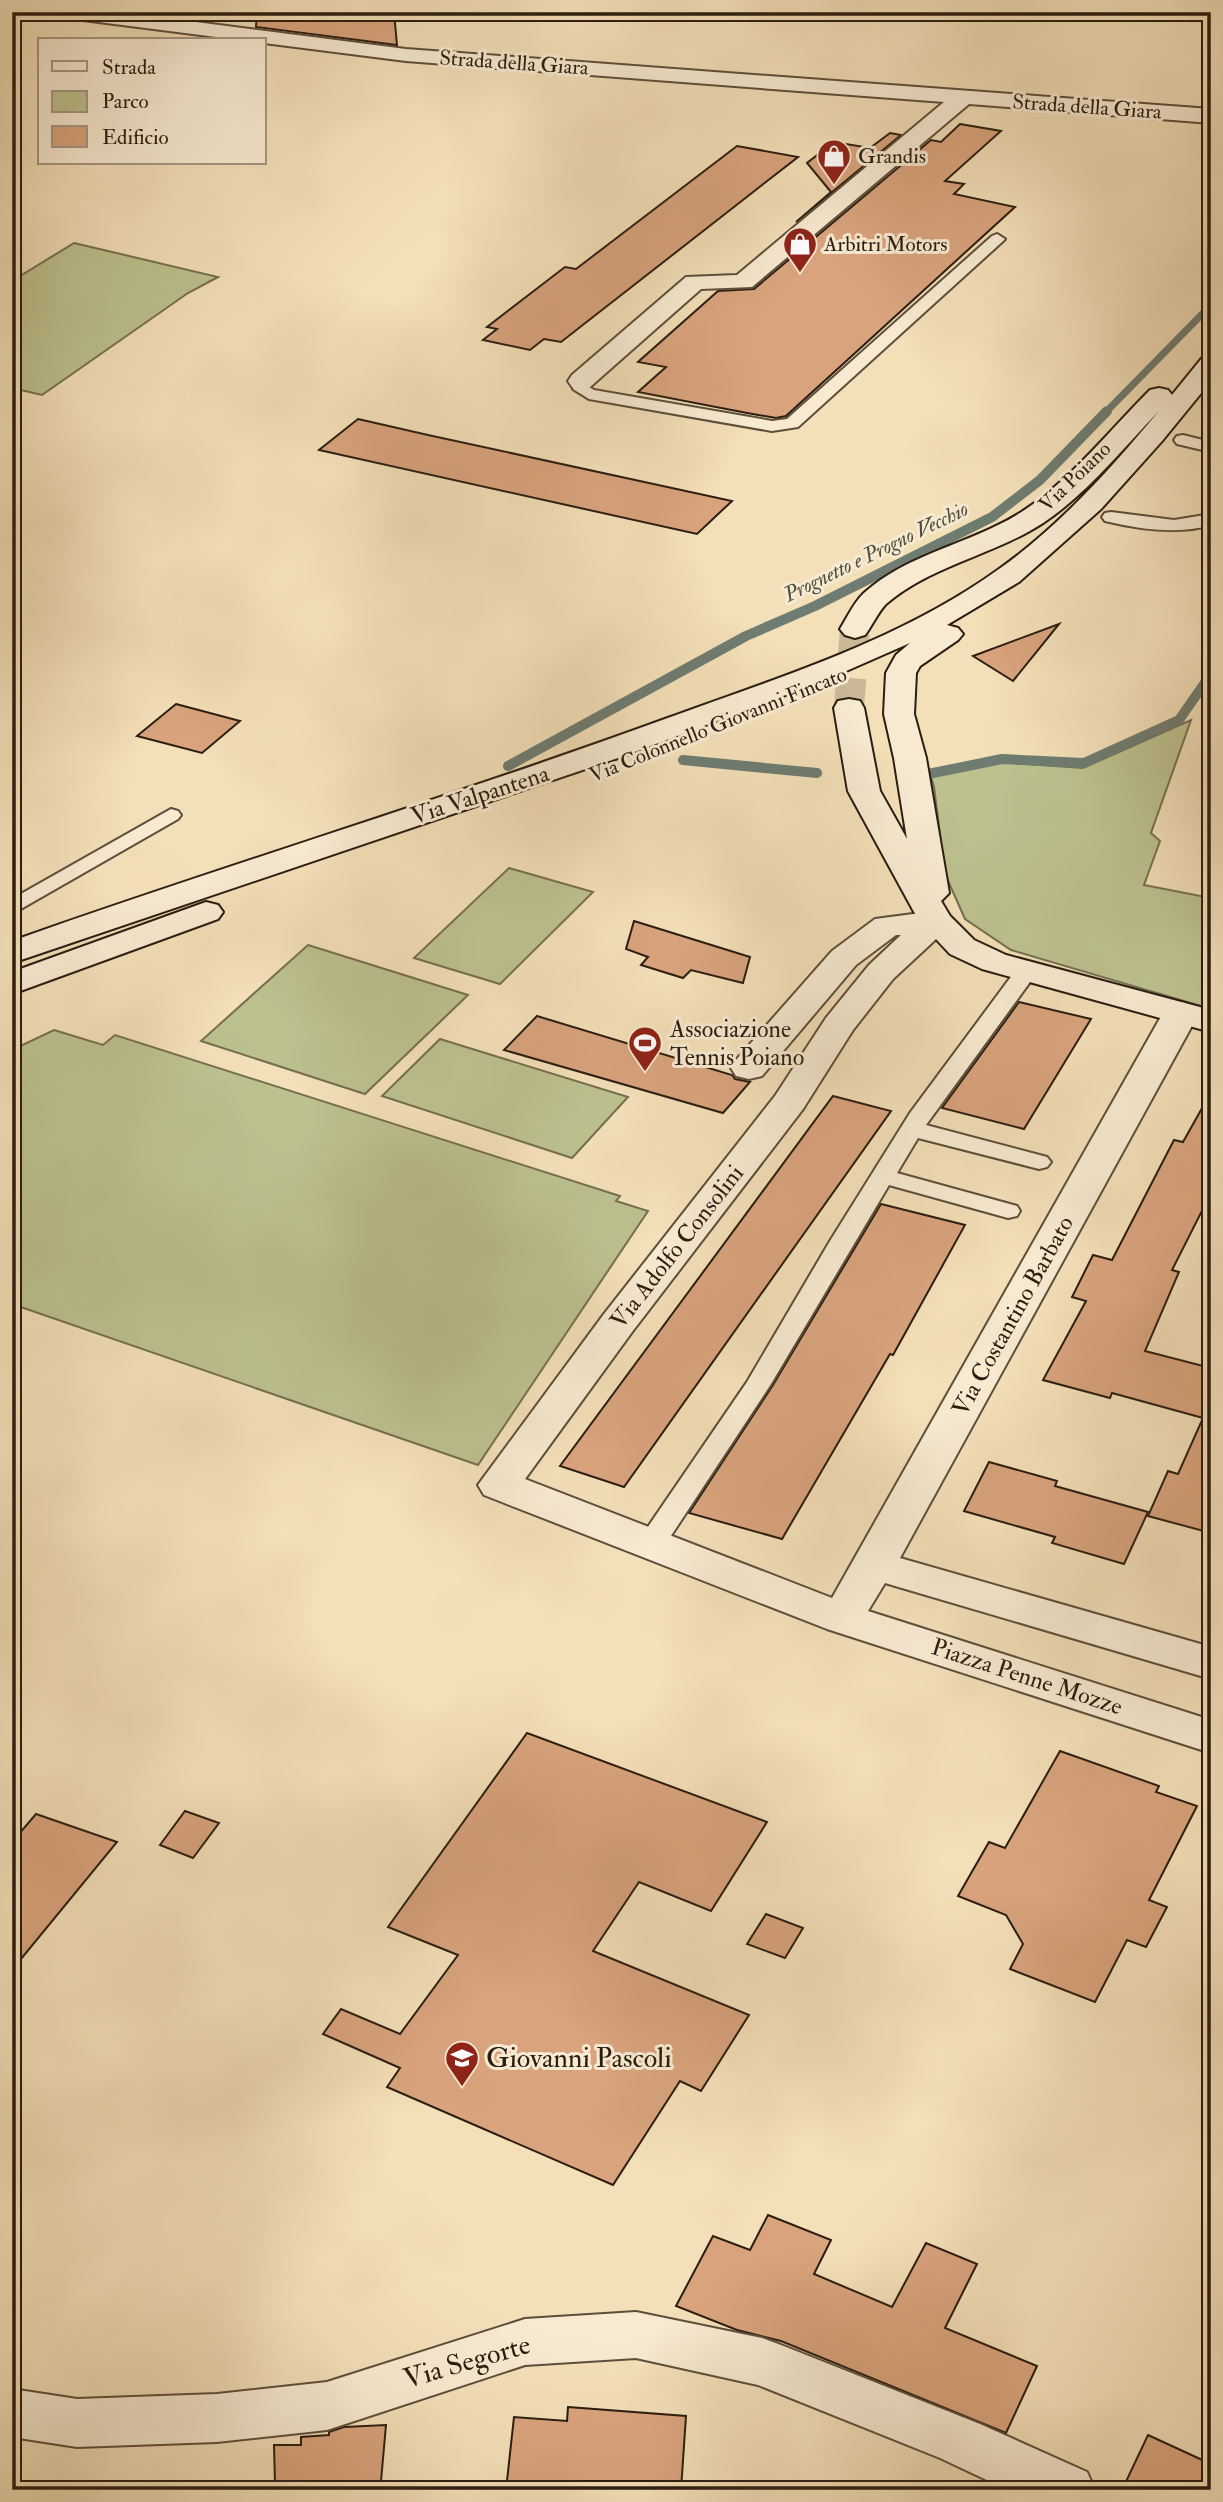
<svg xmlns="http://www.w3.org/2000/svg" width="1223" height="2502" font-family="'IM FELL Double Pica',serif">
  <rect width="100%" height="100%" fill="#f3dfb8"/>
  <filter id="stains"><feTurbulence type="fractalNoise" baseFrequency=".00286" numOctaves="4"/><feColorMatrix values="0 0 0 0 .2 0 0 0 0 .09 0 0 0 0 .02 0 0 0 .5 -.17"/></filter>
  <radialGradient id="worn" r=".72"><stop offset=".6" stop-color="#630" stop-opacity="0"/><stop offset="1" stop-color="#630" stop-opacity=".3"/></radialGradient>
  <!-- green -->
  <g fill="#bcc18e" stroke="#746f50" stroke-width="2">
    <path d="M74 243 218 277 188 293 42 395 12 388V281Z"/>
    <path d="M1191 720 1151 833 1160 841 1144 885 1211 898V1009L1011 950 965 919 945 874 934 787 931 777 999 762 1083 768Z"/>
    <path d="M509 868 593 892 500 984 414 958Z"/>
    <path d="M308 945 468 995 365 1094 201 1041Z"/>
    <path d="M54 1030 103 1045 115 1035 620 1196 616 1201 648 1211 478 1465 12 1304V1050Z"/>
    <path d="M440 1039 628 1097 572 1158 382 1096Z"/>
  </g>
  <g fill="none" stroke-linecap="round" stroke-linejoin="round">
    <!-- stream-far1 -->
    <path stroke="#6e7c71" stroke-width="7" d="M1105 413 1211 305"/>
    <!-- stream -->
    <g stroke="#6e7c71" stroke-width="10">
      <path d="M683 760 817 773"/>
      <path d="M508 766 746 636 815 606 992 517 1040 480 1107 411"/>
      <path d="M918 776 1002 759 1084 763 1179 720 1211 674"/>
    </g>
  </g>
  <!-- building -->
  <g fill="#d8a37d" stroke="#2b1d11" stroke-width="2">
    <path d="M257 12H394L397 45 256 27Z"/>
    <path d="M960 124 1001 131 945 181 964 184 954 194 1015 207 786 416 776 418 747 413 638 392 666 367 638 362 718 291 754 289 931 140 941 142Z"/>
    <path d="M890 133 901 135 796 222 831 192 807 163 834 142 870 148Z"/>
    <path d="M737 146 798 157 561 342 544 339 530 350 483 340 497 329 487 327 565 267 576 269Z"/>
    <path d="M358 419 428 435 732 501 697 534 319 450Z"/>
    <path d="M1059 624 1013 681 973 656Z"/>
    <path d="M176 704 240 721 202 753 137 736Z"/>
    <path d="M634 921 750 957 743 983 691 970 683 978 641 965 648 957 626 949Z"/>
    <path d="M1019 1002 1091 1019 1024 1129 942 1108Z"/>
    <path d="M537 1016 732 1075 735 1079 750 1082 723 1113 504 1050Z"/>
    <path d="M1211 1092V1193L1172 1270 1179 1272 1145 1351 1211 1368V1533L1148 1516 1168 1471 1178 1474 1203 1418 1112 1393 1110 1398 1043 1380 1086 1301 1072 1297 1093 1255 1112 1260 1174 1140 1183 1142Z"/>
    <path d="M833 1096 891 1111 624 1487 560 1466Z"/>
    <path d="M881 1204 965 1225 893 1355 890 1354 782 1539 689 1513 773 1385Z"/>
    <path d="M989 1462 1057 1481 1055 1486 1148 1512 1124 1564 1052 1543 1055 1537 964 1511Z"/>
    <path d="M527 1733 767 1822 711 1911 639 1882 593 1951 749 2015 701 2091 680 2081 613 2185 387 2087 400 2068 323 2034 341 2009 400 2034 458 1955 388 1927Z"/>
    <path d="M1060 1751 1159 1786 1156 1792 1197 1806 1149 1900 1167 1907 1146 1947 1127 1940 1095 2002 1010 1969 1023 1944 1006 1915 958 1896 989 1842 1005 1848Z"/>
    <path d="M185 1811 219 1823 193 1858 160 1845Z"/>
    <path d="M36 1814 117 1842 12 1970V1842Z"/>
    <path d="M766 1914 803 1928 785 1958 747 1944Z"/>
    <path d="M768 2215 831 2240 814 2274 892 2307 926 2243 977 2264 945 2328 1037 2366 1006 2433 781 2341 737 2330 676 2306 713 2236 750 2250Z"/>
    <path d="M568 2407 686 2416 681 2490H506L514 2417 567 2421Z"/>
    <path d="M386 2425 381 2481 275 2484 274 2445H301V2437L329 2435V2432L344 2427Z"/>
    <path d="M1148 2435 1211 2464V2490H1122Z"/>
  </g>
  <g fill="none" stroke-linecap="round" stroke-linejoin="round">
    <!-- secondary-tunnel -->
    <path stroke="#cbb897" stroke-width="30" stroke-dasharray="30 15" stroke-linecap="butt" d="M849 708 855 629"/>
    <!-- lane casing -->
    <g stroke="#5d4e3b" stroke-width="4">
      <g id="lane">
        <path d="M997 234 1005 239 1002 242 798 427 772 431 589 399 573 389V381L581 376 587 377 589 387 594 390 772 421 787 419 992 236Z"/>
        <path d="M1183 435 1211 442V452L1177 444 1174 440 1177 436Z"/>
        <path d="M1111 512 1174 520 1211 514V525C1177 535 1138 529 1105 521L1102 517 1105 513Z"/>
        <path d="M171 809 178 811 181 815 178 819 12 914V899Z"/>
        <path d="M1027 964 1035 966 1038 971 926 1125 1047 1157 1051 1162 1047 1167 1039 1169 918 1138 897 1173 1017 1206 1020 1211 1017 1216 1008 1218 889 1185 771 1384 661 1551 651 1553 641 1551 637 1544 641 1537 747 1382 830 1241 910 1113 1019 966Z"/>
      </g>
    </g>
    <!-- street casing -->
    <g stroke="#5d4e3b" stroke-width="4">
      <g id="street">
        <path d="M57 12H118L406 49 1211 109V123L969 104 752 287 701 289 590 387 581 389 572 387 568 381 572 375 686 277 737 275 944 102 406 61 264 43V40H240L67 18 60 16Z"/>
        <path d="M936 911 948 914 953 921 948 928 893 979 853 1030 803 1109 632 1332 525 1479 832 1598 1163 1013 1169 1006 1181 1002 1193 1006 1199 1013 900 1558 1211 1647V1679L885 1583 868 1611 1211 1720V1753L827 1629 484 1495 478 1485 604 1314 775 1096 826 1018 869 965 901 935H896L856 965 762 1076 749 1079 736 1076 731 1068 736 1060 832 951 875 919Z"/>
        <path d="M636 2312 762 2338 781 2345 980 2424 1087 2472 1095 2490H1008L940 2458 758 2385 636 2358 525 2365 327 2430 217 2442 77 2447 12 2437V2389L77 2399 217 2394 327 2382 525 2319Z"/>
      </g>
    </g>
    <!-- secondary casing -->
    <g stroke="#2b1d11" stroke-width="4">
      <g id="secondary">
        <path d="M1211 355V381L1162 441 1101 509 1019 582 947 625 958 628 963 634 958 640 920 666 916 673 914 714 926 758 949 893 941 901 950 916 974 940 1006 955 1211 1010V1032L982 969 950 954 919 921 848 791 834 708 838 701 849 699 860 701 864 708 880 791 907 839 894 758 884 714 886 673 896 655 910 643 828 679 624 756 12 963V941C229 864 449 798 665 719 778 678 901 640 999 569 1060 526 1112 467 1159 411 1123 448 1087 494 1043 523 994 555 931 565 886 604 878 612 872 626 865 635L855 638 845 635 840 629C847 618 854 602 864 593 909 552 976 543 1026 509 1071 479 1111 429 1150 390L1159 388 1168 390 1172 395 1202 358Z"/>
        <path d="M206 902 218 905 223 912 218 919 12 994V972Z"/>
      </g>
    </g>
    <!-- lane -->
    <use href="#lane" fill="#f7ead1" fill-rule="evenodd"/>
    <!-- street -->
    <use href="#street" fill="#f7ead1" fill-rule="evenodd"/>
    <!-- secondary -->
    <use href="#secondary" fill="#f7ead1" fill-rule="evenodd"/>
  </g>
  <!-- icons -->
  <defs>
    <g id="shop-pin" transform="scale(1.75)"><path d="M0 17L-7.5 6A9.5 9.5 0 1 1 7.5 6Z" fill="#8f2418" stroke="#f7ead1"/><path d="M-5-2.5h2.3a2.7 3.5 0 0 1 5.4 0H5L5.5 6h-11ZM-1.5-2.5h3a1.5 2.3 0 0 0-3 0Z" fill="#fff"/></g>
    <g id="stadium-pin" transform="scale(1.75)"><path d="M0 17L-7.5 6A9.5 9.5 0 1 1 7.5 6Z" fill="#8f2418" stroke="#f7ead1"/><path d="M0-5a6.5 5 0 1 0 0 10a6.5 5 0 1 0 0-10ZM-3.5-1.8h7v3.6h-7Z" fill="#fff"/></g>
    <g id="school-pin" transform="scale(1.75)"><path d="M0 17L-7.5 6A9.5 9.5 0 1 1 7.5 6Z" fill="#8f2418" stroke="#f7ead1"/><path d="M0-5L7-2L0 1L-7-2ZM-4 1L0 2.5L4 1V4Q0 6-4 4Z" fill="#fff"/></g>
  </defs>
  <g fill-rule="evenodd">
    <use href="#shop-pin" x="834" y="156"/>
    <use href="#shop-pin" x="800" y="244"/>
    <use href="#stadium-pin" x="645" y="1043"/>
    <use href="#school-pin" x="462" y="2058"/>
  </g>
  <g text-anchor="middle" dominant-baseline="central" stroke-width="6" stroke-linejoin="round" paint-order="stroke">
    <!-- far-street labels -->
    <g font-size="21" fill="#2b1d11" stroke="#f7ead1">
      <text transform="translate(514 63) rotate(4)">Strada della Giara</text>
      <text transform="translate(1087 107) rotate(4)">Strada della Giara</text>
      <text transform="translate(1075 477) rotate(-44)">Via Poiano</text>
      <text transform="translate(718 725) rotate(-22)">Via Colonnello Giovanni Fincato</text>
    </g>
    <!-- far-poi labels -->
    <g font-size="21" fill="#2b1d11" stroke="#f7ead1" text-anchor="start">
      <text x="858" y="156">Grandis</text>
      <text x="824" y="244">Arbitri Motors</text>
    </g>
    <!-- far-water labels -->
    <g font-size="21" font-style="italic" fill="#4d4d41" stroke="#f7ead1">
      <text transform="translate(876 552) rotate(-26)">Prognetto e Progno Vecchio</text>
    </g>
    <!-- street labels -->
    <g font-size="24" fill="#2b1d11" stroke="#f7ead1">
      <text transform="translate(480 795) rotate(-18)">Via Valpantena</text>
      <text transform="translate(677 1247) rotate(-52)">Via Adolfo Consolini</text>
      <text transform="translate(1013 1316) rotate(-61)">Via Costantino Barbato</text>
      <text transform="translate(1027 1677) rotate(18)">Piazza Penne Mozze</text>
    </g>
    <!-- poi labels -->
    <g font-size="24" fill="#2b1d11" stroke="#f7ead1" text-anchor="start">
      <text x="670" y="1029">Associazione<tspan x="670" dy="28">Tennis Poiano</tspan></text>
    </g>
    <!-- near-poi labels -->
    <g font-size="28" fill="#2b1d11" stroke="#f7ead1" text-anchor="start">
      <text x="486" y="2058">Giovanni Pascoli</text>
    </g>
    <!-- near-street labels -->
    <g font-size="28" fill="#2b1d11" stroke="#f7ead1">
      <text transform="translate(467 2362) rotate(-16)">Via Segorte</text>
    </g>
  </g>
  <!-- margin -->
  <rect width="1223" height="2502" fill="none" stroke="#f3dfb8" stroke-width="42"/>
  <rect x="14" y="14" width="1195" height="2474" fill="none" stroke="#2b1d11" stroke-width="3.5"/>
  <rect x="21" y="21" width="1181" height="2460" fill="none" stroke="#2b1d11" stroke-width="2"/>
  <!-- legend -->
  <rect x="38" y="38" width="228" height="126" fill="#f7ead1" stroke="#a59884" stroke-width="2"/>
  <rect x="52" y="61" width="35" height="10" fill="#f7ead1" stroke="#a59884" stroke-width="2"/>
  <text x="102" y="74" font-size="21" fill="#2b1d11">Strada</text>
  <rect x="52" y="91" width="35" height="21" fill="#bcc18e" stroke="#a59884" stroke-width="2"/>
  <text x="102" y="108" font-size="21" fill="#2b1d11">Parco</text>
  <rect x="52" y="126" width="35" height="21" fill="#d8a37d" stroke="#a59884" stroke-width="2"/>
  <text x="102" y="144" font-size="21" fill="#2b1d11">Edificio</text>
  <rect width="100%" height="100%" filter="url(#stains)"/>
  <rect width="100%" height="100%" fill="url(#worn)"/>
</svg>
